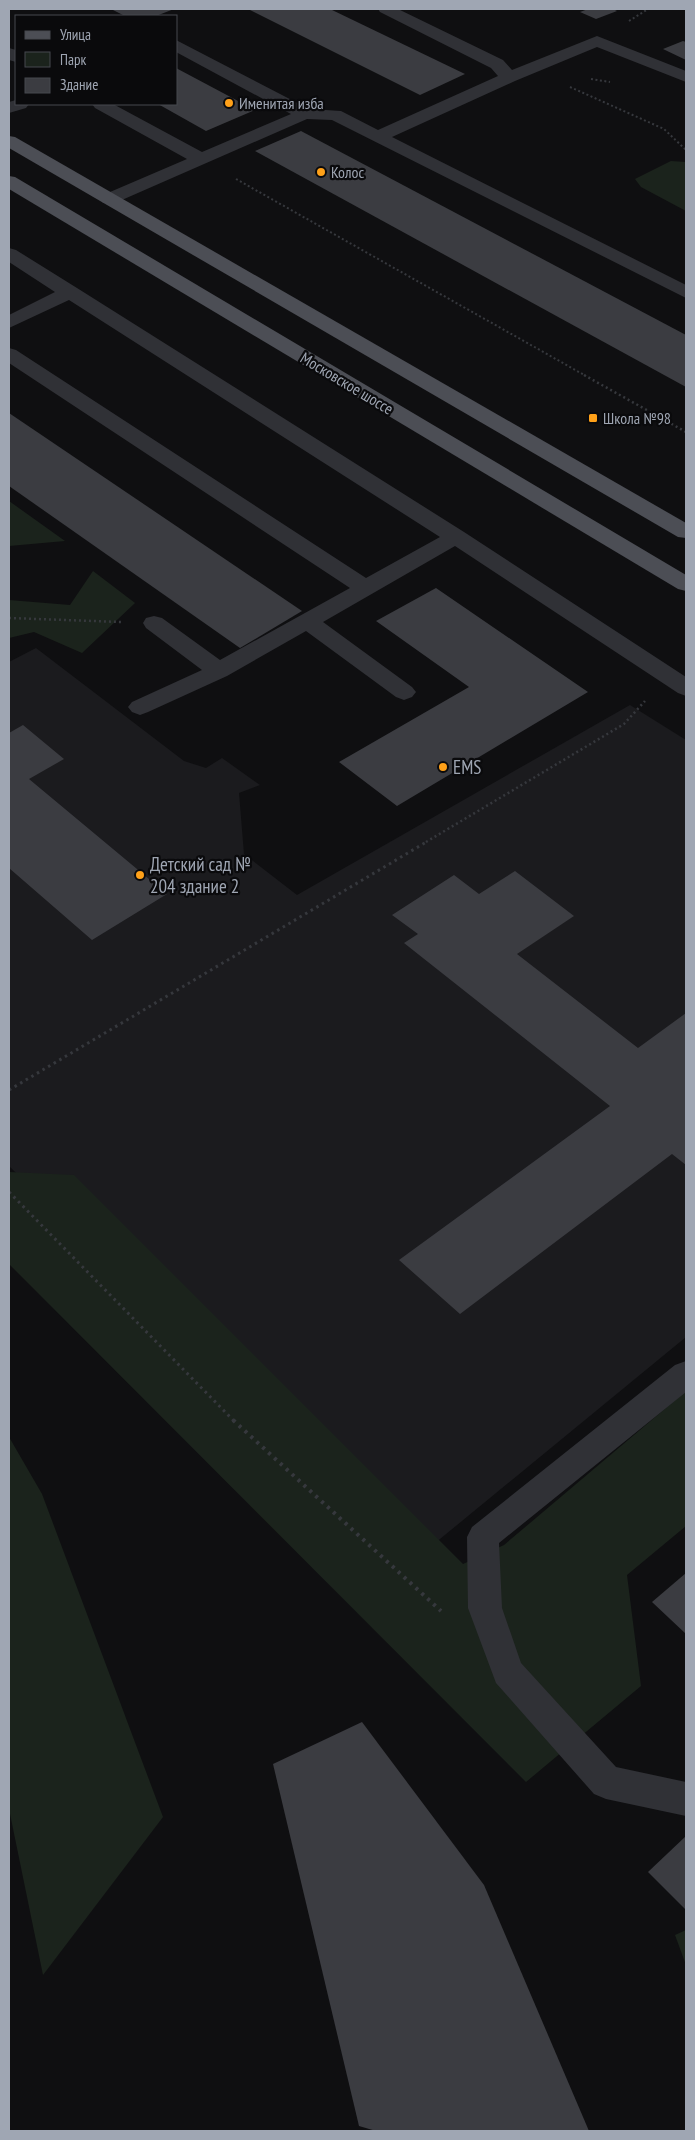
<svg xmlns="http://www.w3.org/2000/svg" width="695" height="2140" font-family="'PT Sans Narrow',sans-serif">
  <rect width="100%" height="100%" fill="#0f0f11"/>
  <!-- built -->
  <path fill="#1b1b1e" d="M36 648 184 761 206 768 222 758 260 785 239 793 244 854 297 895 630 705 686 740V1337L412 1562 9 1166V662Z"/>
  <!-- green -->
  <g fill="#1b231c">
    <path d="M671 161 686 162V211L641 187 635 179Z"/>
    <path d="M9 501 65 541 9 546Z"/>
    <path d="M93 571 135 603 82 653 34 632 9 638V600L70 605Z"/>
    <path d="M9 1172 74 1175 463 1564 504 1545 686 1391V1526L627 1575 641 1686 526 1782 9 1264Z"/>
    <path d="M9 1437 42 1494 163 1817 43 1975 9 1809Z"/>
    <path d="M686 1930V1965L675 1935Z"/>
  </g>
  <!-- building -->
  <g fill="#3b3c41">
    <path d="M111 9H174L156 16H125Z"/>
    <path d="M248 9H330L465 74 420 95Z"/>
    <path d="M588 9H613L617 11 596 19 580 12Z"/>
    <path d="M683 41 686 42V60L663 49Z"/>
    <path d="M176 68 255 110 206 131 158 104H176Z"/>
    <path d="M301 131 686 335V387L255 151Z"/>
    <path d="M9 413 302 611 240 648 9 486Z"/>
    <path d="M436 588 588 692 397 806 339 762 469 687 376 621Z"/>
    <path d="M23 725 64 759 29 779 167 894 92 940 9 868V733Z"/>
    <path d="M515 871 574 916 517 954 638 1048 686 1013V1165L672 1154 460 1314 399 1260 610 1106 404 943 418 934 392 915 454 875 479 894Z"/>
    <path d="M686 1573V1634L652 1602Z"/>
    <path d="M362 1722 484 1885 589 2131H376L359 2126 273 1764Z"/>
    <path d="M686 1836V1910L648 1872Z"/>
  </g>
  <g fill="none" stroke-linecap="round" stroke-linejoin="round">
    <!-- path-far3 -->
    <g stroke="#36383d" stroke-width="2" stroke-dasharray="2 2.5" stroke-linecap="butt">
      <path d="M629 21 648 9"/>
      <path d="M591 79 610 82"/>
      <path d="M570 87 664 129 686 150"/>
      <path d="M236 179 586 376"/>
    </g>
    <!-- path-far2 -->
    <g stroke="#36383d" stroke-width="2.5" stroke-dasharray="2 3" stroke-linecap="butt">
      <path d="M584 375 686 432"/>
      <path d="M9 618 121 622"/>
      <path d="M426 842 624 724 645 701"/>
    </g>
    <!-- path-far1 -->
    <g stroke="#36383d" stroke-width="3" stroke-dasharray="2.5 4" stroke-linecap="butt">
      <path d="M9 1090 428 841"/>
      <path d="M9 1192 234 1421"/>
    </g>
    <!-- path -->
    <path stroke="#36383d" stroke-width="4" stroke-dasharray="3 5" stroke-linecap="butt" d="M233 1420 441 1611"/>
    <!-- service -->
    <g fill="#303136" fill-rule="evenodd">
      <path d="M378 9H398L503 60 512 70 597 36 686 71V82L597 47 515 81 392 137 686 285V298L332 120 307 119 115 203H103L100 199 103 195 187 159 95 108 92 104H113L202 152 291 114 176 52V40L309 109 341 111 378 130 498 76 491 68 380 12Z"/>
      <path d="M9 48 16 50V62L9 60Z"/>
      <path d="M16 100V104H29L26 108 9 113V102Z"/>
      <path d="M9 248 16 250 77 288 464 532 686 677V696L678 693 455 546 323 622 412 687 416 692 412 697 404 700 396 697 306 631 227 676 148 712 140 715 132 712 128 707 132 702 202 670 146 628 143 623 146 618 154 616 162 618 220 660 350 588 9 363V348L16 350 366 578 440 537 69 300 9 328V315L55 292 9 262Z"/>
      <path d="M686 1361V1392L499 1543 502 1608 521 1663 616 1767 686 1782V1816L606 1799 594 1794 496 1683 468 1608 467 1537 472 1527 675 1365Z"/>
    </g>
    <!-- primary -->
    <g fill="#4c4e55" fill-rule="evenodd">
      <path d="M9 136 15 137 686 523V538L678 537 9 148Z"/>
      <path d="M9 176 15 177 686 575V591L678 589 9 189Z"/>
    </g>
  </g>
  <!-- markers -->
  <g fill="#ffa119" stroke="#0a0a0c" stroke-width="2">
    <circle cx="229" cy="103" r="5"/>
    <circle cx="321" cy="172" r="5"/>
    <rect x="588" y="413" width="10" height="10" rx="2.5"/>
    <circle cx="443" cy="767" r="5"/>
    <circle cx="140" cy="875" r="5"/>
  </g>
  <g text-anchor="middle" dominant-baseline="central" stroke-width="4.5" stroke-linejoin="round" paint-order="stroke">
    <!-- far-poi labels -->
    <g font-size="16" fill="#9fa6b3" stroke="#0a0a0c" text-anchor="start">
      <text x="239" y="103">Именитая изба</text>
      <text x="331" y="172">Колос</text>
      <text x="603" y="418">Школа №98</text>
    </g>
    <!-- far-street labels -->
    <g font-size="16" fill="#9fa6b3" stroke="#0a0a0c">
      <text transform="translate(347 383) rotate(31)">Московское шоссе</text>
    </g>
    <!-- poi labels -->
    <g font-size="19" fill="#9fa6b3" stroke="#0a0a0c" text-anchor="start">
      <text x="453" y="767">EMS</text>
      <text x="150" y="864">Детский сад №<tspan x="150" dy="22">204 здание 2</tspan></text>
    </g>
  </g>
  <!-- border -->
  <rect width="695" height="2140" fill="none" stroke="#9fa6b3" stroke-width="20"/>
  <!-- legend -->
  <rect x="15" y="15" width="162" height="90" fill="#0a0a0c" stroke="#46484f"/>
  <rect x="25" y="31" width="25" height="8" fill="#4c4e55" stroke="#46484f"/>
  <text x="60" y="40" font-size="15" fill="#9fa6b3">Улица</text>
  <rect x="25" y="52" width="25" height="15" fill="#1b231c" stroke="#46484f"/>
  <text x="60" y="65" font-size="15" fill="#9fa6b3">Парк</text>
  <rect x="25" y="78" width="25" height="15" fill="#3b3c41" stroke="#46484f"/>
  <text x="60" y="90" font-size="15" fill="#9fa6b3">Здание</text>
</svg>
